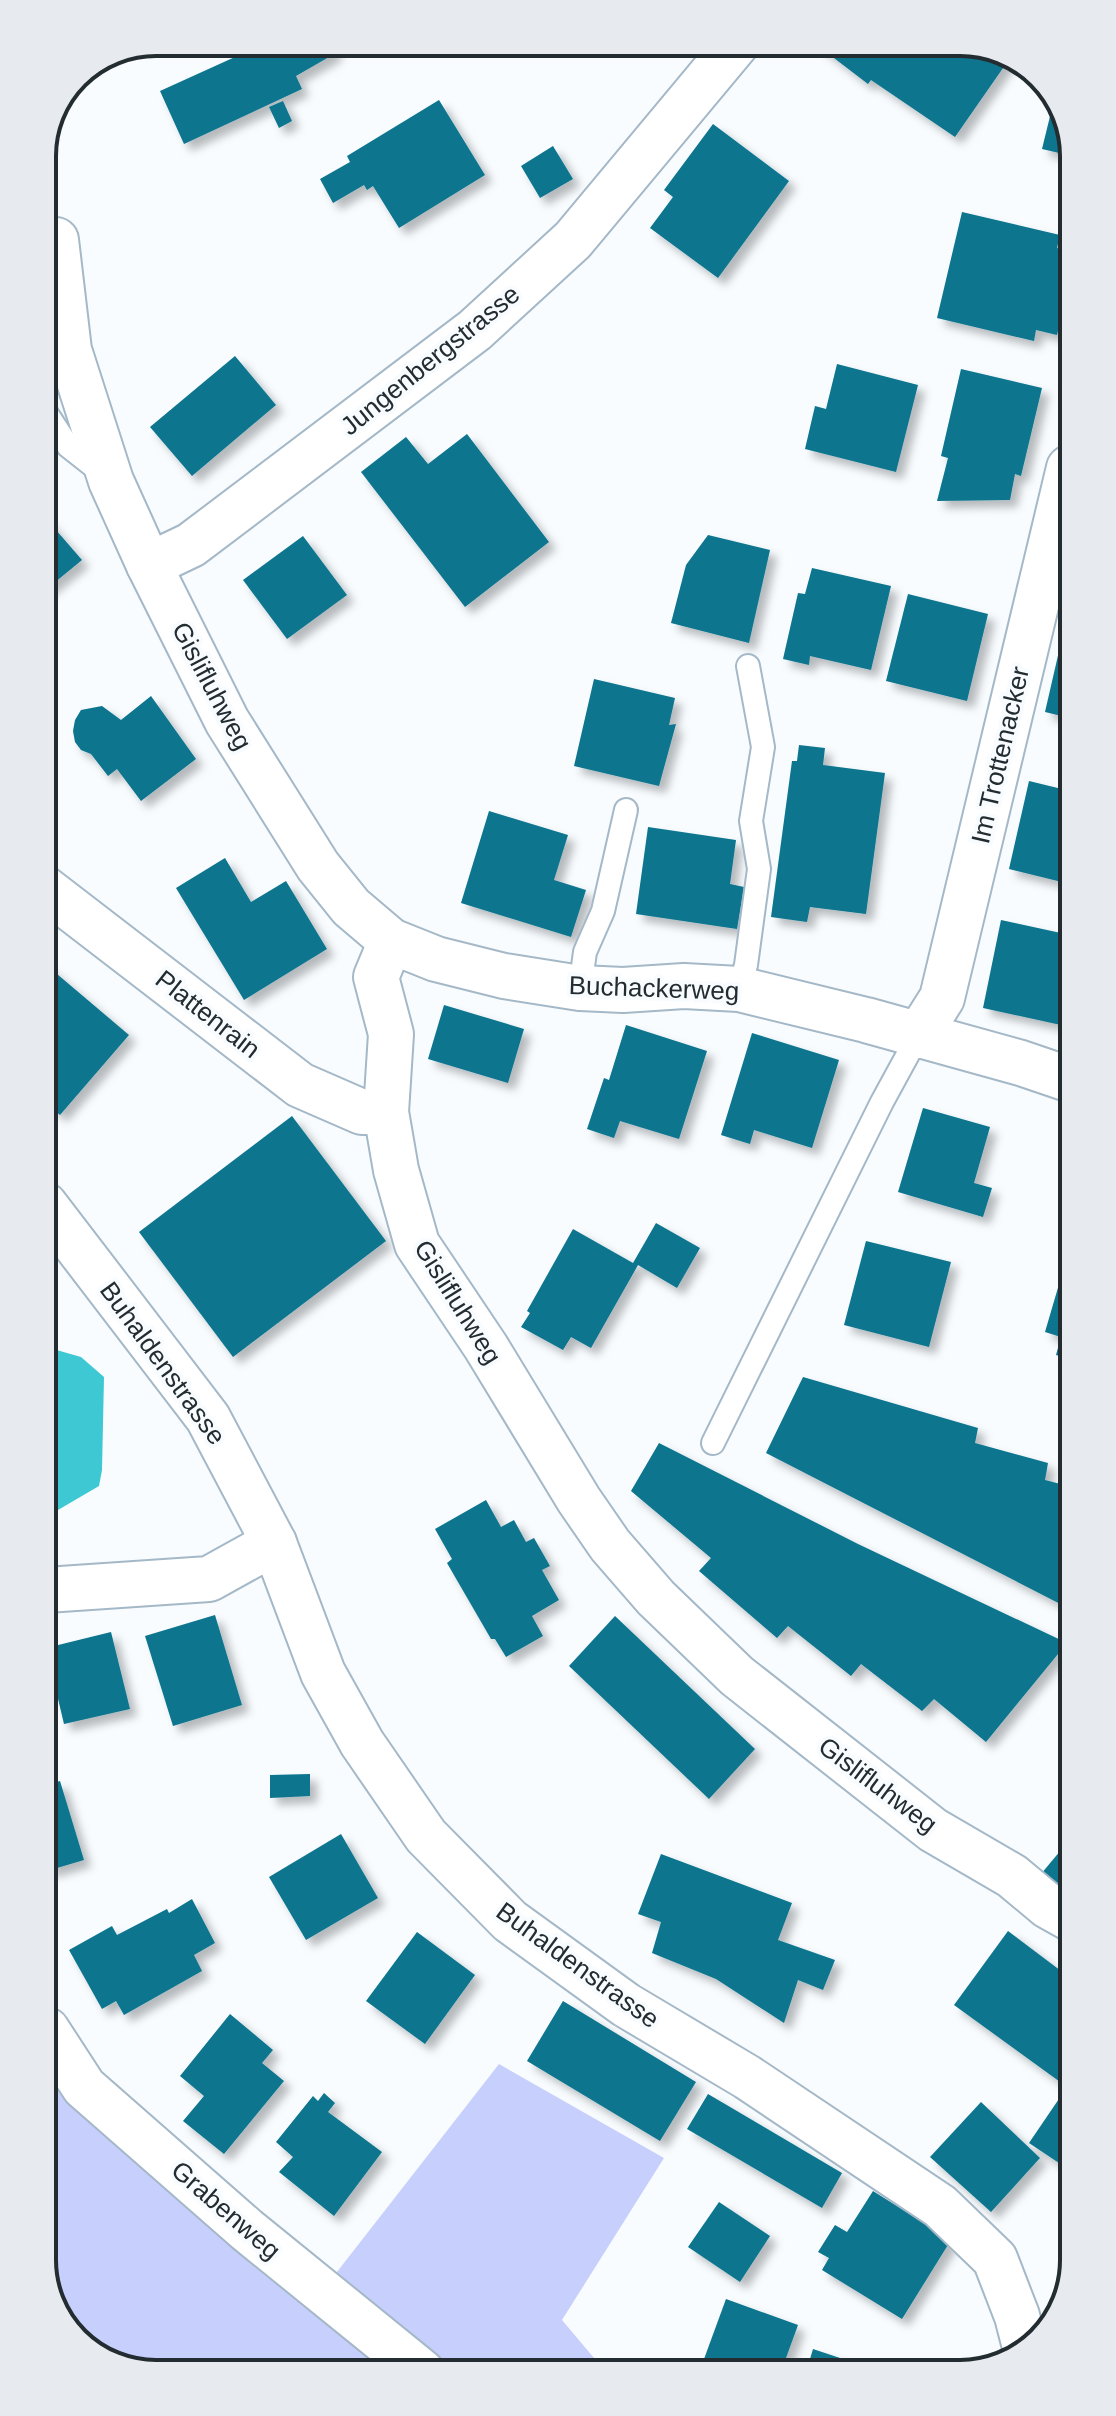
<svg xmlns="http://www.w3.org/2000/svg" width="1116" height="2416" font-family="Arial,sans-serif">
  <defs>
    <filter id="shadow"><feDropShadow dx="7" dy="7" stdDeviation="4" flood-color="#0004"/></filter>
  </defs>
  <rect width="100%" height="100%" fill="#f8fcff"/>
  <!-- green -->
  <g fill="#c7d0fc">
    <path d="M140 49 72 83 49 157 43 390 42 149 76 75Z"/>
    <path d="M499 2064 664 2158 562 2320 605 2371 148 2374 86 2350 48 2297V2072L77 2104 312 2304Z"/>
  </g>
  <!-- water -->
  <path fill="#3dc8d3" d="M46 1347 81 1357 104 1377 102 1470 99 1486 46 1517Z"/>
  <!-- building -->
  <g fill="#0a748e" filter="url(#shadow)">
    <path d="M268 42H329L336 53 296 76 302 89 184 144 160 91Z"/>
    <path d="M813 42H968L1010 58 955 137 871 80 868 84Z"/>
    <path d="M439 100 485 175 399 228 373 186 367 190 364 185 333 203 320 179 350 162 347 156Z"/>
    <path d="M1054 100 1068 119V155L1042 149Z"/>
    <path d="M283 101 292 121 279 128 269 107Z"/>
    <path d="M713 124 789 181 718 278 650 228 673 197 664 190Z"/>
    <path d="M553 146 573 179 540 198 521 166Z"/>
    <path d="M962 212 1060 235 1057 248 1068 251V287L1057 335 1036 330 1034 341 937 318Z"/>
    <path d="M235 356 276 405 192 476 150 427Z"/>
    <path d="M837 364 918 385 896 472 805 449 815 406 826 409Z"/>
    <path d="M961 369 1042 388 1021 476 1015 474 1010 500 937 501 948 458 941 456Z"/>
    <path d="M467 434 549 542 465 607 361 472 406 437 428 464Z"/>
    <path d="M43 515 82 560 43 592Z"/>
    <path d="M708 535 770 550 749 643 671 623 686 565Z"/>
    <path d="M303 536 347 595 287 639 243 580Z"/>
    <path d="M812 568 891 586 871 670 810 656 809 665 783 659 798 593 805 594Z"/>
    <path d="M908 594 988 614 967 701 886 681Z"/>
    <path d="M1065 625 1069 626 1070 718 1045 712Z"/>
    <path d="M594 679 675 698 669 725 676 724 659 786 574 766Z"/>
    <path d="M151 696 196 759 141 801 117 769 108 776 91 754 81 750 75 742 73 731 75 720 81 710 102 706 121 720Z"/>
    <path d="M799 745 825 748 823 765 885 773 866 914 810 907 807 922 771 917 792 761H797Z"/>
    <path d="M1029 781 1070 791V884L1009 869Z"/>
    <path d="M489 811 568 835 554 880 586 890 571 937 461 903Z"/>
    <path d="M648 827 736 840 730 884 744 887 737 929 636 914Z"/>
    <path d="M225 858 251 902 286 881 327 949 244 1000 176 888Z"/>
    <path d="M1001 920 1070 935V1027L983 1008Z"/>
    <path d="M44 963 129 1035 60 1115 45 1102Z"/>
    <path d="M444 1005 524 1029 508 1083 428 1059Z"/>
    <path d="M626 1025 707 1051 679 1139 620 1121 614 1138 587 1129 604 1078 609 1080Z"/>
    <path d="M752 1033 839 1060 812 1148 754 1130 750 1144 721 1135Z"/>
    <path d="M923 1108 990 1127 974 1183 992 1188 983 1217 898 1192Z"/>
    <path d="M292 1116 386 1241 233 1357 139 1232Z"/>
    <path d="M656 1223 700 1248 677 1288 638 1265 591 1348 571 1337 563 1350 521 1327 530 1313 527 1311 573 1229 633 1263Z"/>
    <path d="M866 1241 951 1262 929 1347 844 1325Z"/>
    <path d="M1062 1274 1071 1276V1359L1056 1355 1061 1337 1045 1332Z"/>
    <path d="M803 1377 978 1428 975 1443 1048 1463 1045 1480 1072 1487V1610L766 1453Z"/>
    <path d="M659 1443 858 1544 1067 1643 986 1742 934 1699 922 1711 861 1664 851 1676 788 1626 777 1638 699 1571 711 1558 631 1491Z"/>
    <path d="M486 1500 501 1527 514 1520 526 1542 534 1538 550 1566 542 1570 559 1600 532 1616 543 1636 506 1657 495 1639H491L447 1563 452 1559 435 1529Z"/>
    <path d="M215 1615 242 1705 173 1726 145 1636Z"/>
    <path d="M615 1616 755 1749 709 1799 569 1666Z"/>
    <path d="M111 1632 130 1709 64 1724 46 1648Z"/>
    <path d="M310 1774V1796L270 1798V1775Z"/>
    <path d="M60 1781 84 1860 47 1871V1785Z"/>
    <path d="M341 1834 378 1898 306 1940 269 1877Z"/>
    <path d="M1071 1838 1073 1839V1908L1036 1880Z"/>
    <path d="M661 1854 792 1903 778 1940 835 1960 823 1990 798 1980 784 2023 716 1979 652 1953 661 1922 638 1914Z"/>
    <path d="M192 1899 215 1943 194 1955 202 1971 124 2015 116 2001 102 2009 69 1950 112 1926 117 1935 167 1909 169 1913Z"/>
    <path d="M1008 1931 1073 1980 1074 2092 954 2005Z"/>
    <path d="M417 1932 475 1975 425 2044 366 2001Z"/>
    <path d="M563 2001 696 2082 660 2141 527 2061Z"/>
    <path d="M230 2014 273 2050 262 2063 284 2081 224 2154 183 2121 204 2096 180 2076Z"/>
    <path d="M1065 2090 1074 2096V2173L1029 2143Z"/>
    <path d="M324 2093 335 2103 328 2112 382 2152 334 2216 279 2172 293 2157 276 2142 313 2096 318 2101Z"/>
    <path d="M708 2094 842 2173 822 2208 687 2129Z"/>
    <path d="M981 2102 1040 2158 991 2212 930 2157Z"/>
    <path d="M873 2191 951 2240 902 2319 822 2270 829 2258 818 2252 835 2225 847 2232Z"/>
    <path d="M719 2202 770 2236 740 2282 688 2247Z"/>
    <path d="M726 2299 798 2325 782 2369 700 2370Z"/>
    <path d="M813 2349 852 2362 850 2369H807Z"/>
  </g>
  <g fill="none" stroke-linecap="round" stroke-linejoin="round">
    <!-- lane casing -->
    <g stroke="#a4b8c7" stroke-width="26">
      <g id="lane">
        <path d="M43 408 68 446 101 472"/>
        <path d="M580 988 585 952 603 911 626 810"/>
        <path d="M739 989 746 965 759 869 751 821 763 747 748 666"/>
        <path d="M713 1443 882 1102 918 1036"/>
      </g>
    </g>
    <!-- street casing -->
    <g stroke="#a4b8c7" stroke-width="48">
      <g id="street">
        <path d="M56 240 69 350 111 481 149 565 227 721 318 866 351 907 391 941 436 959 504 976 580 988 623 990 684 986 739 989 866 1020 1021 1063 1071 1080"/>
        <path d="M149 565 191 545 475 330 573 240 738 42"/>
        <path d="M44 888 300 1085 362 1112H386"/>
        <path d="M391 941 376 977 391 1034 386 1112 396 1170 417 1244 486 1347 579 1500 610 1545 656 1598 737 1676 933 1830 1012 1876 1048 1906 1073 1920"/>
        <path d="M918 1036 942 998 1069 468"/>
        <path d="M45 1205 208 1418 274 1543 323 1673 362 1743 426 1836 510 1921 626 2005 747 2077 940 2206 995 2259 1017 2316 1025 2347"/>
        <path d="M46 1590 209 1579 274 1543"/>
        <path d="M47 2030 84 2087 247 2230 422 2372"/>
      </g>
    </g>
    <!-- lane -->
    <use href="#lane" stroke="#fff" stroke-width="22"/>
    <!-- street -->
    <use href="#street" stroke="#fff" stroke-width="44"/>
  </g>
  <g text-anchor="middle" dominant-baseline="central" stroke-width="8" stroke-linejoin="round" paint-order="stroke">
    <!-- street labels -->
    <g font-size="26" fill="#232c31" stroke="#f8fcff">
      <text transform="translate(430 360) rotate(-39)">Jungenbergstrasse</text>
      <text transform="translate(212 686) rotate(62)">Gislifluhweg</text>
      <text transform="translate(1000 755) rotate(-77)">Im Trottenacker</text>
      <text transform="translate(654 988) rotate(2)">Buchackerweg</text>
      <text transform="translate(208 1014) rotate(38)">Plattenrain</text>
      <text transform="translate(458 1302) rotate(58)">Gislifluhweg</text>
      <text transform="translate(163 1363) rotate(54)">Buhaldenstrasse</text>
      <text transform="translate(878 1785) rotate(37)">Gislifluhweg</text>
      <text transform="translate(578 1965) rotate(36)">Buhaldenstrasse</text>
      <text transform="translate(226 2210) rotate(41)">Grabenweg</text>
    </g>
  </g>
  <!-- crop -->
  <path d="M0 0H1116V2416H0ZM156 56H960A100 100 0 0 1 1060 156V2260A100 100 0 0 1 960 2360H156A100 100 0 0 1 56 2260V156A100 100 0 0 1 156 56Z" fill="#e7ebef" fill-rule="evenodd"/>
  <path fill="none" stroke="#232c31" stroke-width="4" d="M156 56H960A100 100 0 0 1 1060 156V2260A100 100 0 0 1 960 2360H156A100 100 0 0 1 56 2260V156A100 100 0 0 1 156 56Z"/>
</svg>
